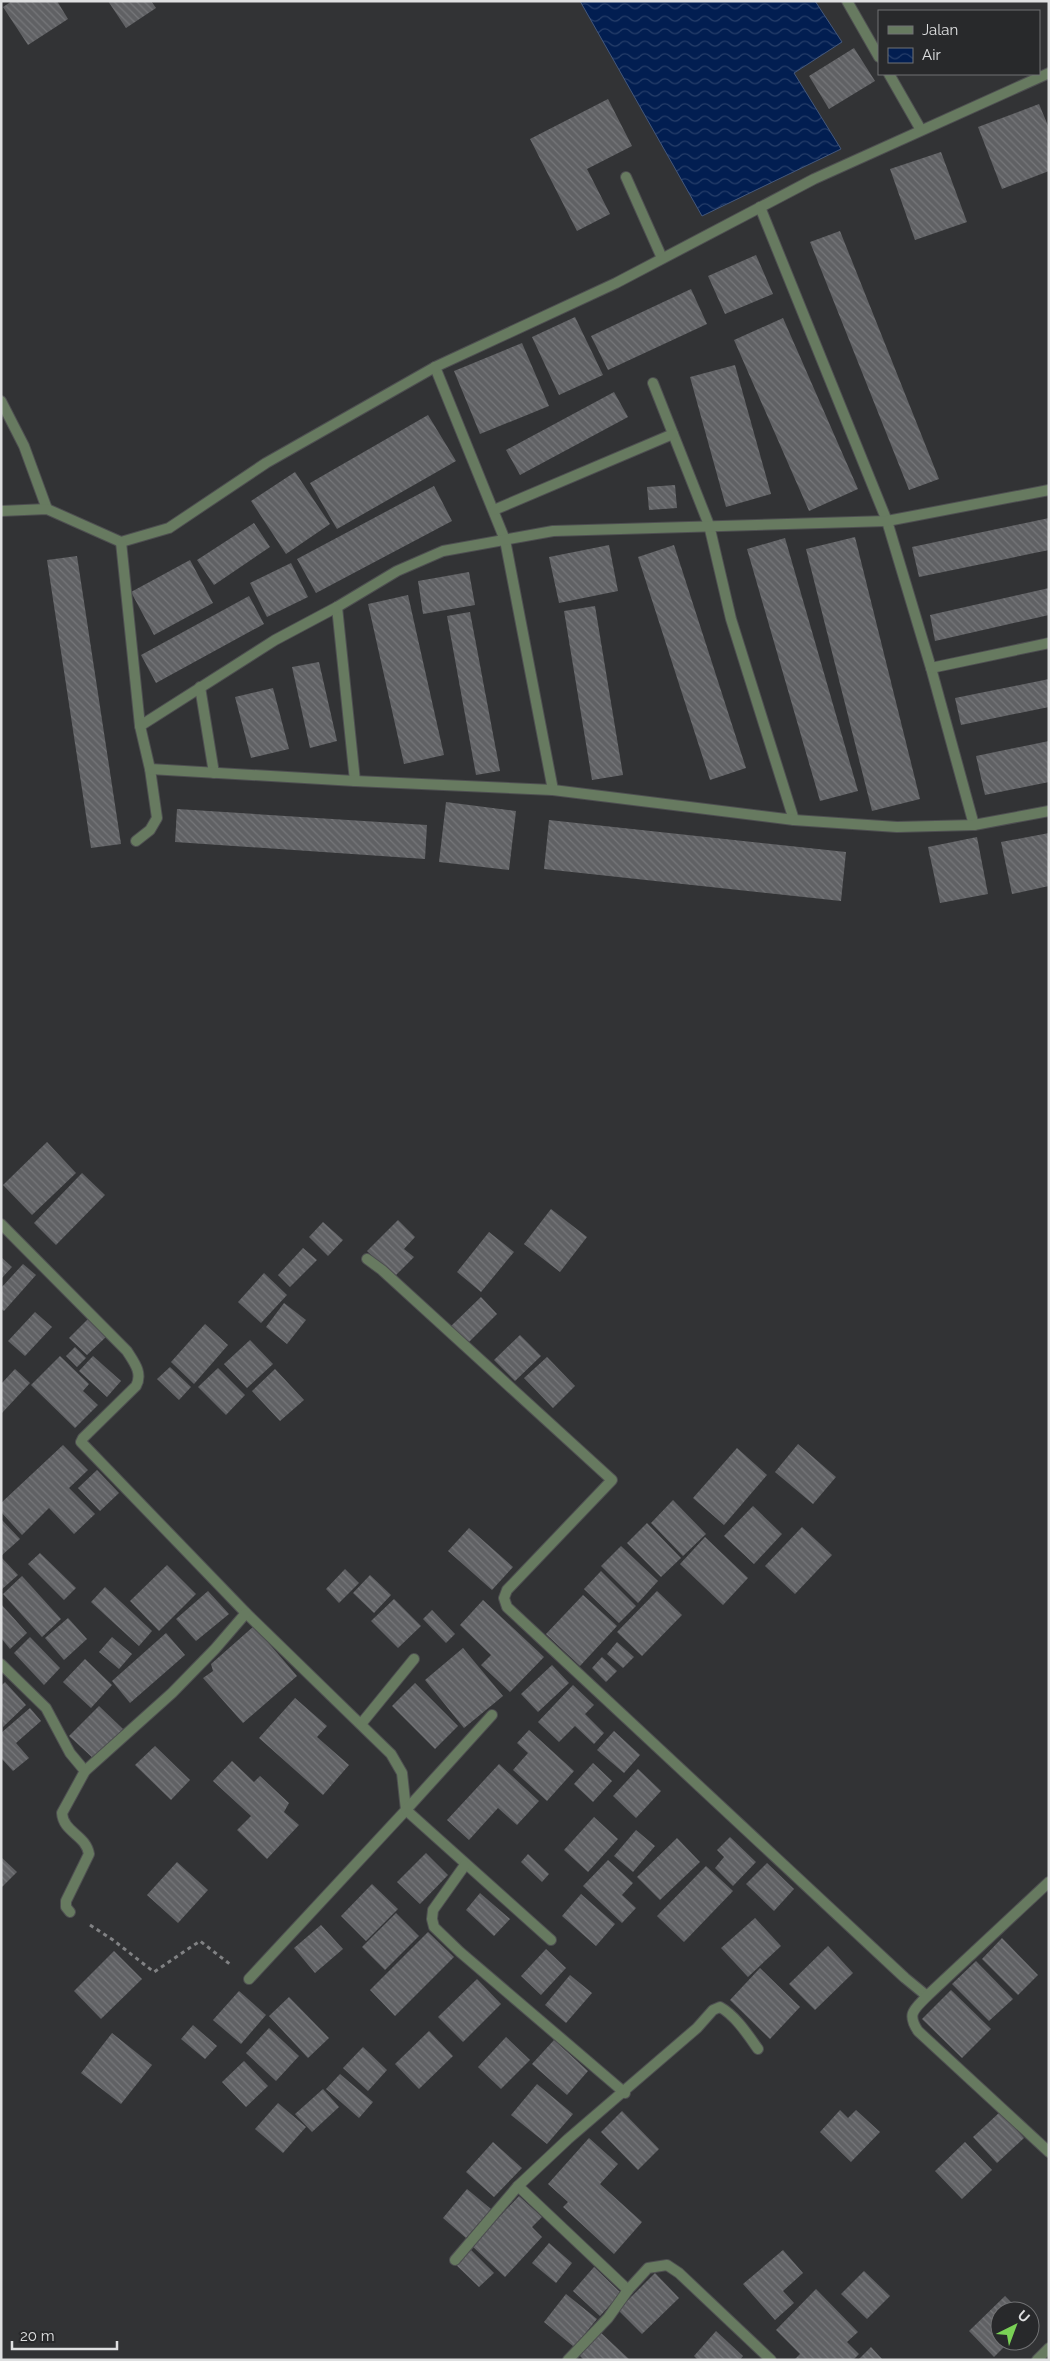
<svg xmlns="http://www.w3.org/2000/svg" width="1050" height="2361" font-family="Raleway,sans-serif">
  <defs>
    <pattern id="water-waves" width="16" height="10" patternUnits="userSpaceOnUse" patternTransform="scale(1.25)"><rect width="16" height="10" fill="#021e51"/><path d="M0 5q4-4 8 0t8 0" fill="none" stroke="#263e6a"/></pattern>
    <pattern id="building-back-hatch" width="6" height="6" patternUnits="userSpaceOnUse" patternTransform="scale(1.25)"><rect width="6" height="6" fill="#606164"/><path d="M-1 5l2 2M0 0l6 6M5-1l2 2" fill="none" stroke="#76777a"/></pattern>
  </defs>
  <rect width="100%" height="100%" fill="#323335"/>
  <!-- water -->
  <path fill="url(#water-waves)" stroke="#44587c" d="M580 1H815L842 42 794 73 841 149 702 216Z"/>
  <!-- building -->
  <g fill="url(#building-back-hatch)">
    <path d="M12 1H57L68 19 28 45 3 7Z"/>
    <path d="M108 1H151L156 8 126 28Z"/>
    <path d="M854 48 875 81 829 109 809 76Z"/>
    <path d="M608 99 632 146 587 169 610 214 577 231 530 139Z"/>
    <path d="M1039 104 1049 128V171L1002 189 978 127Z"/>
    <path d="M941 152 967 222 915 240 890 169Z"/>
    <path d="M840 231 939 479 909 490 810 242Z"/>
    <path d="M756 255 773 294 725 314 708 276Z"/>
    <path d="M691 289 707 324 608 370 591 336Z"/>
    <path d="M575 317 603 375 559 395 532 337Z"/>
    <path d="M783 318 858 489 809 511 734 340Z"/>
    <path d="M522 343 549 406 480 434 454 371Z"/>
    <path d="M735 365 771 494 726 507 690 377Z"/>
    <path d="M614 392 628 417 520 475 506 450Z"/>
    <path d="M428 415 456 461 337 529 310 483Z"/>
    <path d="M295 472 330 524 286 554 251 501Z"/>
    <path d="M675 485 677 508 649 510 647 487Z"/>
    <path d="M434 486 452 521 316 593 297 559Z"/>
    <path d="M1049 518V550L919 577 912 547Z"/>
    <path d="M254 523 270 547 214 585 197 560Z"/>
    <path d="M855 537 920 799 872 811 806 549Z"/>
    <path d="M785 538 858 791 820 801 747 549Z"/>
    <path d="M609 545 618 591 559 603 549 557Z"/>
    <path d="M674 545 746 768 710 780 638 557Z"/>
    <path d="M77 556 121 844 91 848 47 560Z"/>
    <path d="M190 560 213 603 154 635 131 592Z"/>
    <path d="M291 563 308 597 267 617 250 583Z"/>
    <path d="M469 572 475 605 423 614 418 581Z"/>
    <path d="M1049 588V615L935 641 930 615Z"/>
    <path d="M408 595 444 755 404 764 368 604Z"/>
    <path d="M249 596 264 624 156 683 141 655Z"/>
    <path d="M595 606 623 775 592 780 564 611Z"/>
    <path d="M470 612 500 771 476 775 447 616Z"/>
    <path d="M319 662 337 741 310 748 292 667Z"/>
    <path d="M1049 679V707L961 725 955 698Z"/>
    <path d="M273 688 289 749 251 758 235 697Z"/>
    <path d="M1049 741V782L985 795 976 756Z"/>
    <path d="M446 802 516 811 509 870 439 862Z"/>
    <path d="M177 809 427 825 425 859 175 842Z"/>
    <path d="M549 820 846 852 841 901 544 869Z"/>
    <path d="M1049 833V886L1012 894 1001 842Z"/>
    <path d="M977 837 988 894 940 903 928 847Z"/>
    <path d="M47 1142 76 1173 32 1215 3 1185Z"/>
    <path d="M82 1173 105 1195 56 1245 34 1223Z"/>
    <path d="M551 1209 587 1237 560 1272 524 1244Z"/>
    <path d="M398 1220 415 1237 404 1249 414 1257 394 1277 367 1251Z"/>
    <path d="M323 1222 343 1240 328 1256 309 1237Z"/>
    <path d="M489 1232 514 1252 481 1292 457 1272Z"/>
    <path d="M303 1248 317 1260 290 1287 278 1275Z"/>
    <path d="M1 1257 12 1267 1 1279Z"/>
    <path d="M23 1264 36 1275 4 1311 1 1309V1288Z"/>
    <path d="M264 1273 287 1295 261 1323 238 1302Z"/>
    <path d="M481 1297 497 1314 468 1343 451 1326Z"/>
    <path d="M284 1303 306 1320 287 1344 266 1327Z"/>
    <path d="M35 1312 52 1327 25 1356 8 1341Z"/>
    <path d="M89 1318 107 1336 87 1355 69 1338Z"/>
    <path d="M205 1324 228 1345 194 1384 171 1362Z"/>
    <path d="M520 1335 541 1356 515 1381 494 1360Z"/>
    <path d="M250 1340 273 1364 247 1388 224 1364Z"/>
    <path d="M75 1347 86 1358 77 1367 66 1356Z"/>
    <path d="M60 1356 89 1384 83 1391 98 1405 75 1428 31 1385Z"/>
    <path d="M93 1356 121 1381 107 1397 79 1371Z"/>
    <path d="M547 1357 575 1386 553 1408 524 1378Z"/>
    <path d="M170 1367 191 1387 179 1400 157 1379Z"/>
    <path d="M218 1368 245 1395 226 1415 198 1387Z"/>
    <path d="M15 1369 30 1383 1 1414V1384Z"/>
    <path d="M275 1369 304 1400 280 1421 252 1391Z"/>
    <path d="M798 1444 836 1477 813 1504 775 1472Z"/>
    <path d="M63 1445 88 1470 69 1488 95 1514 74 1534 49 1508 22 1535 1 1512V1503Z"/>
    <path d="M737 1448 767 1475 724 1525 693 1498Z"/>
    <path d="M97 1470 119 1493 100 1511 78 1488Z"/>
    <path d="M673 1500 706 1534 683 1556 651 1523Z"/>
    <path d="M753 1506 782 1534 754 1564 724 1536Z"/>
    <path d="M1 1519 20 1539 1 1556Z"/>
    <path d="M647 1523 681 1558 661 1577 627 1543Z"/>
    <path d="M802 1527 832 1555 795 1594 765 1566Z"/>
    <path d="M469 1528 513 1567 492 1590 448 1551Z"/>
    <path d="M705 1537 748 1578 723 1605 680 1564Z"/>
    <path d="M621 1546 658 1581 638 1603 601 1566Z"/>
    <path d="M40 1553 76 1588 64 1600 28 1564Z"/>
    <path d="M1 1557 18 1575 1 1590Z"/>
    <path d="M167 1565 196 1594 159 1631 130 1601Z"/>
    <path d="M345 1569 359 1583 339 1603 326 1589Z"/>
    <path d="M601 1571 636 1606 619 1623 584 1589Z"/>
    <path d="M370 1575 391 1595 374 1613 353 1593Z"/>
    <path d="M22 1576 61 1619 42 1637 3 1594Z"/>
    <path d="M105 1587 152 1631 139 1646 91 1602Z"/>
    <path d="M208 1591 229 1614 196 1641 176 1619Z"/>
    <path d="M657 1591 682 1615 642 1656 617 1632Z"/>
    <path d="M583 1595 617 1626 580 1666 546 1634Z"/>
    <path d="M394 1599 421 1626 398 1648 371 1621Z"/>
    <path d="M483 1600 544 1657 510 1692 481 1665 491 1655 460 1625Z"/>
    <path d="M1 1604 27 1633 10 1649 1 1638Z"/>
    <path d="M432 1610 455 1634 446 1643 423 1619Z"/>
    <path d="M68 1618 87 1639 64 1660 45 1638Z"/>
    <path d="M254 1626 297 1676 243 1723 203 1678 213 1671 211 1664Z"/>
    <path d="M166 1633 185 1655 130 1703 112 1681Z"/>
    <path d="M30 1637 60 1668 44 1685 14 1653Z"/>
    <path d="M112 1637 132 1654 119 1669 99 1652Z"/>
    <path d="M617 1642 634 1657 623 1668 607 1654Z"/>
    <path d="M463 1648 503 1696 464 1728 425 1680Z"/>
    <path d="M602 1657 617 1671 606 1682 592 1668Z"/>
    <path d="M85 1659 112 1685 91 1708 63 1682Z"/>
    <path d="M552 1665 569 1683 538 1712 521 1694Z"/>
    <path d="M5 1682 26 1705 3 1727 1 1686Z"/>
    <path d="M415 1683 458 1726 435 1749 392 1706Z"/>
    <path d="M573 1685 594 1705 585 1714 604 1733 594 1744 575 1726 559 1742 538 1722Z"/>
    <path d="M295 1698 327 1726 317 1737 349 1765 323 1795 259 1738Z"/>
    <path d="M99 1706 123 1729 94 1759 69 1736Z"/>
    <path d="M30 1708 41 1721 16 1743 29 1758 13 1771 1 1758V1733Z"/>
    <path d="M529 1730 574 1771 547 1801 513 1770 528 1753 517 1743Z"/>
    <path d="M614 1731 640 1755 624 1773 597 1750Z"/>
    <path d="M155 1746 190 1780 171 1800 135 1765Z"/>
    <path d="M232 1761 254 1782 260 1776 289 1803 284 1812 299 1825 267 1859 237 1830 251 1816 213 1781Z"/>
    <path d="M593 1763 612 1781 593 1802 574 1784Z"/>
    <path d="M499 1764 539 1801 517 1825 498 1808 469 1840 447 1820Z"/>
    <path d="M638 1769 661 1791 636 1818 613 1796Z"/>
    <path d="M594 1817 618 1839 588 1872 564 1850Z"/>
    <path d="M636 1830 655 1846 633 1872 614 1856Z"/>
    <path d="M730 1837 756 1862 733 1886 715 1868 724 1857 717 1850Z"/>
    <path d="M677 1838 700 1862 660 1900 637 1877Z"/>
    <path d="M426 1853 448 1875 420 1904 397 1882Z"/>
    <path d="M528 1854 549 1874 542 1882 521 1862Z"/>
    <path d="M1 1857 17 1872 1 1888Z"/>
    <path d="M608 1860 633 1883 622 1895 636 1908 622 1923 583 1886Z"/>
    <path d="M177 1862 208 1890 178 1923 147 1895Z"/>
    <path d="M767 1863 794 1889 774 1911 746 1884Z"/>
    <path d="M706 1866 733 1891 684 1942 657 1916Z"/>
    <path d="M372 1884 398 1909 366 1941 341 1916Z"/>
    <path d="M480 1893 510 1919 494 1936 466 1910Z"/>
    <path d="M581 1894 615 1924 596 1946 562 1916Z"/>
    <path d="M396 1913 419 1936 385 1970 362 1947Z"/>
    <path d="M755 1918 781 1946 748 1977 721 1948Z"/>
    <path d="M321 1925 343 1949 315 1973 294 1948Z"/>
    <path d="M428 1932 454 1957 395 2016 370 1990Z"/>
    <path d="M1002 1938 1038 1975 1018 1995 982 1959Z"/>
    <path d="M828 1946 853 1973 815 2010 789 1984Z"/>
    <path d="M546 1949 566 1968 541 1995 521 1976Z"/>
    <path d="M114 1951 142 1979 101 2019 74 1991Z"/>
    <path d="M976 1961 1013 1999 989 2021 952 1984Z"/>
    <path d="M760 1968 800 2007 770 2039 730 2000Z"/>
    <path d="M570 1975 592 1993 566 2023 545 2005Z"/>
    <path d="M477 1979 501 2004 463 2042 438 2017Z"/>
    <path d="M951 1990 991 2029 962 2058 922 2019Z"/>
    <path d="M239 1991 266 2015 241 2044 213 2020Z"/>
    <path d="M289 1997 329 2038 308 2058 269 2016Z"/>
    <path d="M193 2025 217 2046 205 2059 181 2039Z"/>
    <path d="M269 2028 299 2056 276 2081 246 2053Z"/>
    <path d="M429 2031 453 2056 419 2089 395 2064Z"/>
    <path d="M112 2033 152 2065 121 2104 81 2073Z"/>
    <path d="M506 2037 530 2060 501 2089 478 2067Z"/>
    <path d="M554 2040 588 2071 567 2095 532 2064Z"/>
    <path d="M363 2047 387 2070 368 2091 343 2068Z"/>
    <path d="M244 2061 268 2086 246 2107 222 2082Z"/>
    <path d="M340 2074 373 2102 359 2118 326 2089Z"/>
    <path d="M537 2084 573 2114 547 2144 511 2115Z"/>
    <path d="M323 2089 339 2107 312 2132 295 2114Z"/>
    <path d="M278 2103 306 2127 283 2153 255 2129Z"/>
    <path d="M840 2110 848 2118 856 2110 880 2132 851 2162 820 2132Z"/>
    <path d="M622 2111 659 2149 638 2170 601 2132Z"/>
    <path d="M1000 2112 1024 2138 997 2163 973 2137Z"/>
    <path d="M589 2138 618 2164 600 2184 642 2222 614 2254 563 2207 568 2202 548 2184Z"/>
    <path d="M493 2142 522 2168 494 2197 466 2172Z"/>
    <path d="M965 2142 992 2170 962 2199 935 2171Z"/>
    <path d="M467 2189 491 2209 466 2238 443 2218Z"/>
    <path d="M519 2196 542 2217 532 2227 542 2237 505 2277 472 2246Z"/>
    <path d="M549 2243 572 2263 556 2283 532 2263Z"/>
    <path d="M468 2247 494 2273 479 2287 453 2262Z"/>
    <path d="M783 2250 803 2273 783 2291 794 2303 775 2320 743 2284Z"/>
    <path d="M594 2267 621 2293 600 2316 573 2291Z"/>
    <path d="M864 2271 890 2296 867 2319 841 2294Z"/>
    <path d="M655 2273 679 2298 642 2334 618 2310Z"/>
    <path d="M816 2289 858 2332 847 2342 859 2354 853 2360H794L800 2354 776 2330Z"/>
    <path d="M566 2294 597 2319 574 2347 544 2322Z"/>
    <path d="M1005 2296 1020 2311H1000V2341H1010L994 2357 969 2331Z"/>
    <path d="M599 2331 630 2360H584L578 2354Z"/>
    <path d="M716 2331 743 2356 740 2360H698L694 2356Z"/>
    <path d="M871 2347 883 2360H858Z"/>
  </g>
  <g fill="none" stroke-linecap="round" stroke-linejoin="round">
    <!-- service casing -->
    <g stroke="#4e4f51" stroke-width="12">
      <path id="service" d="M626 177 662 258"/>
    </g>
    <!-- minor casing -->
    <g stroke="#4e4f51" stroke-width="12">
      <g id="minor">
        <path d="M847 1 879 57"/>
        <path d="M889 74 921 130"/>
        <path d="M760 207 887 521 931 668 974 825"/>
        <path d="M435 367 505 540 553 790"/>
        <path d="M653 383 709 525 731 619 794 820"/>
        <path d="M1 401 24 446 47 509"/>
        <path d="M494 510 673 434"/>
        <path d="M1 511 47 509 121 542 169 528 266 463 435 367 616 283 814 179 1049 73"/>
        <path d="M121 542 140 726 150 769 157 818 150 830 136 841"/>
        <path d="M337 607 355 781"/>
        <path d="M931 668 1049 643"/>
        <path d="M200 687 214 773"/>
        <path d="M140 726 275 640 337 607 397 571 443 551 553 531 887 521 1049 490"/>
        <path d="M150 769 355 781 553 790 794 820 897 827 974 825 1049 811"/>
        <path d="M1 1224 127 1351C134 1362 143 1373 136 1386L83 1438 81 1442 246 1613 391 1754 402 1773 406 1810 249 1979"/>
        <path d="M367 1259 382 1270 612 1480 507 1590 504 1598 507 1607 905 1978 927 1996"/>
        <path d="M1 1664 46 1708 70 1753 85 1771"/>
        <path d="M492 1715 406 1810 551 1940"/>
        <path d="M361 1724 414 1659"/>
        <path d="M465 1865 433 1910 432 1919 434 1927 460 1952 625 2093"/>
        <path d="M1049 1882 927 1996C915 2009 906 2013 918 2031L1049 2152"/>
        <path d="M70 1912 66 1907V1901L89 1854C86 1835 63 1832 62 1813L85 1771 172 1693 215 1649 246 1613"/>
        <path d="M518 2186 628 2290"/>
        <path d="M455 2260 518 2186 568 2139 697 2028 713 2010 720 2007C736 2016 748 2035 758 2049"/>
        <path d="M568 2360 608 2318 628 2290 648 2268 667 2265 679 2273 771 2360"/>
        <path d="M1037 2360 1049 2348"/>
      </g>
    </g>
    <!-- path -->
    <path stroke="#818284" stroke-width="3" stroke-dasharray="4 4" stroke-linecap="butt" d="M90 1925 113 1940 154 1972 200 1941 231 1965"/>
    <!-- service -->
    <use href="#service" stroke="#677a60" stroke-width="10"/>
    <!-- minor -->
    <use href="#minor" stroke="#677a60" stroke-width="10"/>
  </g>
  <!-- border -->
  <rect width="1050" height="2361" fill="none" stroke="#dfe0e1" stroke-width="5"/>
  <!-- legend -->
  <rect x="878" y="10" width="162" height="65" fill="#28292b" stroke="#717274"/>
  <rect x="888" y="26" width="25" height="8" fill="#677a60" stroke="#717274"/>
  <text x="922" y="35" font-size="15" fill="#dfe0e1">Jalan</text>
  <rect x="888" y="48" width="25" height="15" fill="url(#water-waves)" stroke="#717274"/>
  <text x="922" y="60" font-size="15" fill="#dfe0e1">Air</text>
  <!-- north arrow -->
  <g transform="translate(1015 2326) rotate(42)"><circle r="24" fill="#28292b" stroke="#717274"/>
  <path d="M0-4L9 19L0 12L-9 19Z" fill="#7ad156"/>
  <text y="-8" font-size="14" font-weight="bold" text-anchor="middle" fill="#dfe0e1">U</text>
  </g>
  <!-- scale -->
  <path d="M12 2341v8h105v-8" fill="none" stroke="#dfe0e1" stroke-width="2.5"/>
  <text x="20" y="2341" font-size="15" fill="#dfe0e1" stroke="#28292b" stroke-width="4" paint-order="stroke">20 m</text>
</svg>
